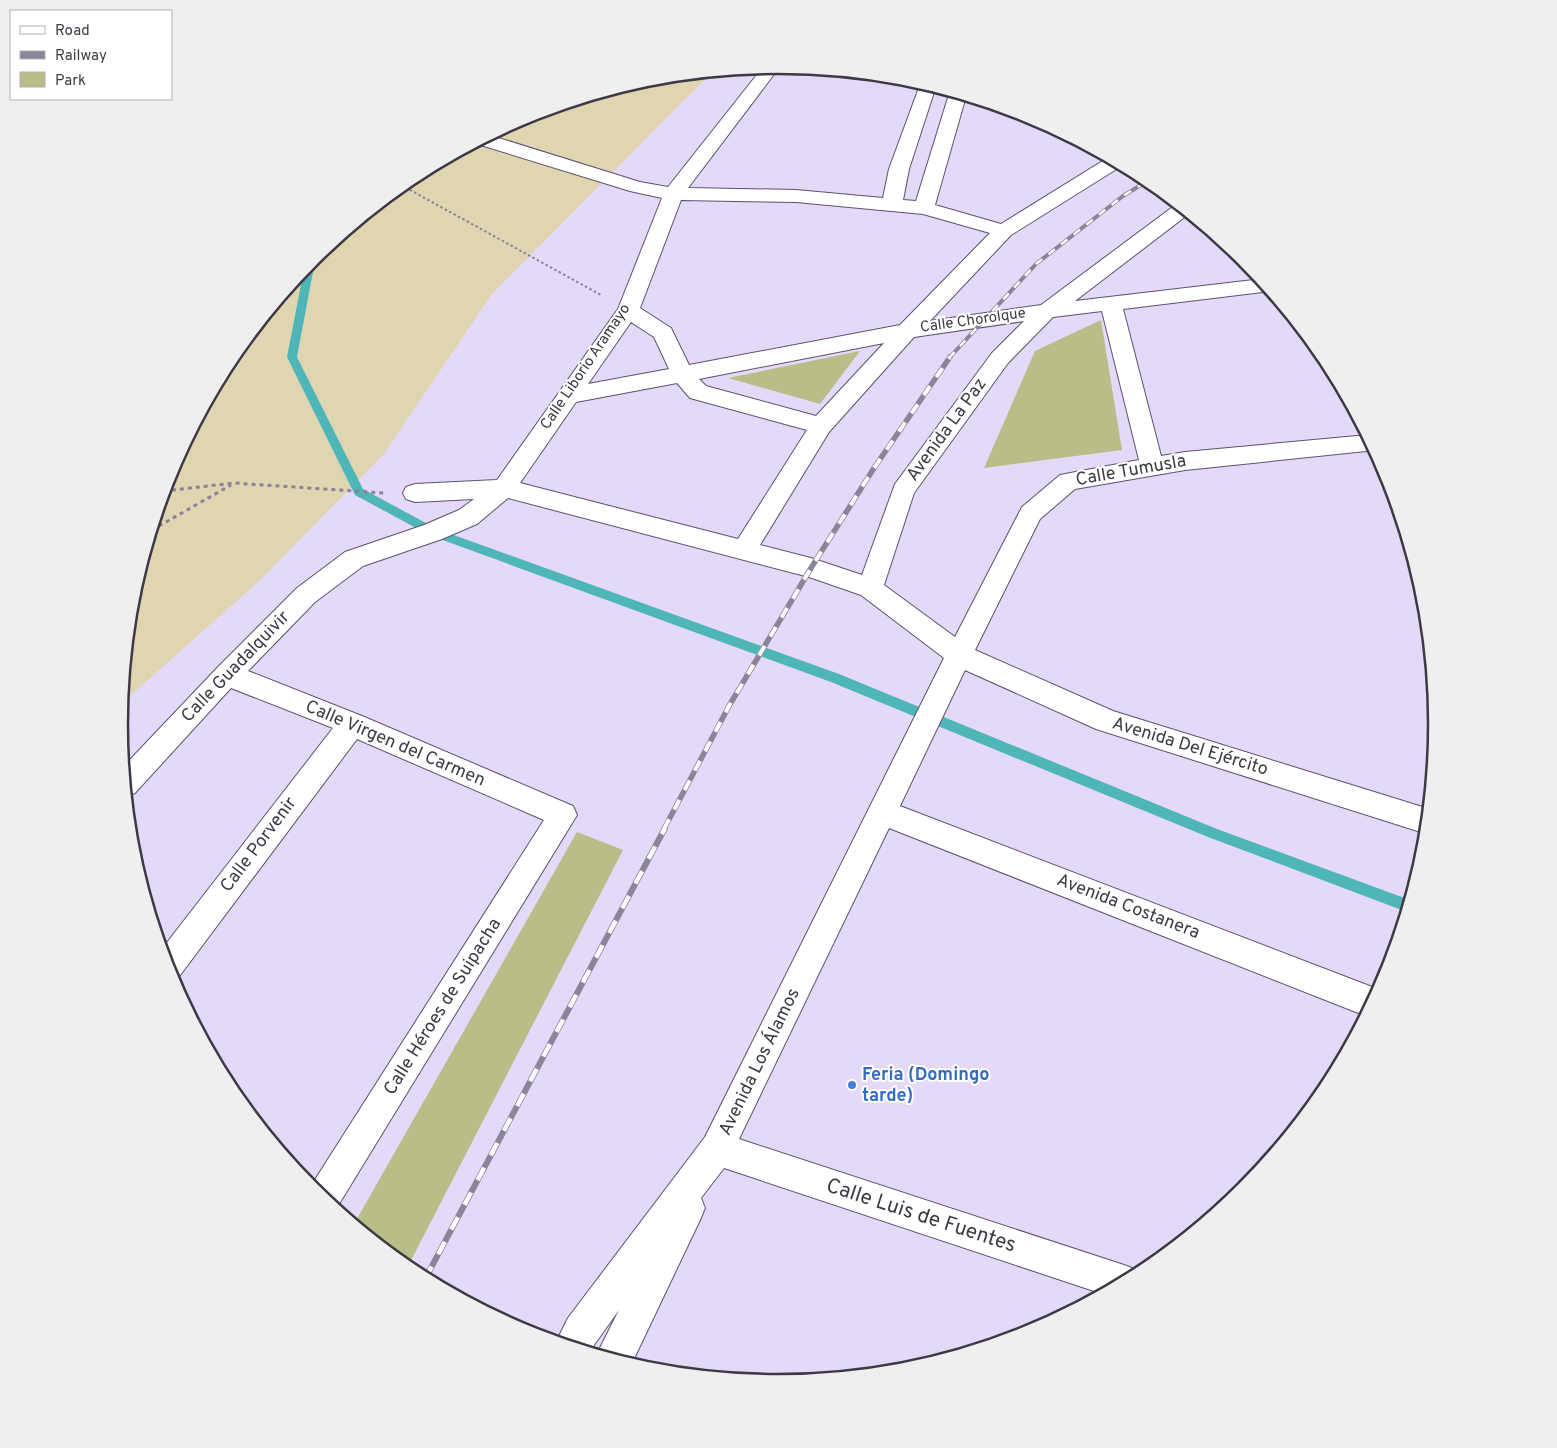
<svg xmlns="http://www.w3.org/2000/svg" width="1557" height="1448" font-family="Overpass,sans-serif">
  <rect width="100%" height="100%" fill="#e4d9f8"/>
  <!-- green -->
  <g fill="#babd87">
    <path d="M1101 320 1122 450 984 468 1035 351Z"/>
    <path d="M860 351 820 404 728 378Z"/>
    <path d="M577 832 623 850 407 1268 354 1224Z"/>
  </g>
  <!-- sand -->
  <path fill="#dfd6b1" d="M713 71 492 294 383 455 258 582 122 703 132 595 170 472 231 358 313 258 413 176 527 115 650 78Z"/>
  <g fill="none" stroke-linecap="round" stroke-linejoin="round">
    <!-- stream -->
    <path fill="#4eb5b9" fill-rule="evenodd" d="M312 259 315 261 297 357 363 489 437 529 839 674 1217 829 1410 900 1407 912 1208 837 831 682 429 535 355 495 287 357 304 269Z"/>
    <!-- minor casing -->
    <g stroke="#5c526c" stroke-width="2">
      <path id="minor" d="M781 65 688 188 796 190 883 198 889 169 921 82 936 86 909 169 903 200 916 201 950 91 966 96 935 205 1001 224 1109 157 1123 165 1011 235 930 321 1041 305 1178 203 1190 213 1075 301 1262 279 1271 291 1123 309 1161 456 1185 452 1368 435 1376 450 1185 470 1075 489 1040 519 975 650 1113 711 1429 809 1427 834 1096 729 965 670 900 806 1380 990 1366 1016 889 828 739 1139 1124 1265 1137 1270 1139 1275 1103 1294 724 1168 701 1198 705 1208 700 1220 631 1365 597 1354 619 1310 589 1352 556 1342 568 1318 705 1137 944 658 861 595 809 577 508 498 477 524 442 539 363 566 315 602 248 671 362 716 573 806 577 815 336 1209 312 1190 311 1186 544 820 357 739 178 978 172 980 162 949 333 728 231 688 135 793 127 796 124 766 218 667 297 588 345 552 424 525 459 510 474 499 415 502 406 499 403 493 406 487 415 484 497 480 618 309 662 198 630 191 474 143 489 135 640 182 668 187 763 67ZM681 200 796 202 923 214 990 233 900 325 689 365 671 328 640 308ZM1102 311 1139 460 1060 475 1022 507 955 637 884 585 914 493 1008 363 1053 317ZM1024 321 992 353 895 484 862 575 811 558 760 545 829 432 914 337ZM631 322 654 337 669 369 588 384ZM884 343 816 416 706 386 699 379ZM677 383 690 398 807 430 738 539 520 483 576 402Z"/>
    </g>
    <!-- path-far1 -->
    <path stroke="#8b8398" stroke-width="2" stroke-dasharray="2.5 2.5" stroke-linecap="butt" d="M401 185 601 295"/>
    <!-- path -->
    <g stroke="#8b8398" stroke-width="3" stroke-dasharray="4 4" stroke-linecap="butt">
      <path d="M164 491 234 483 384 493"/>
      <path d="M152 530 231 485"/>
    </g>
    <!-- minor -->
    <use href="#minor" fill="#fff" fill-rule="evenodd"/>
    <!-- rail-far2 casing -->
    <g stroke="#8c8499" stroke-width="4">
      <path id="rail-far2" d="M949 358 1036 264 1123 196 1149 180"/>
    </g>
    <!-- rail-far1 casing -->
    <g stroke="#8c8499" stroke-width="5.5">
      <path id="rail-far1" d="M664 829 729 706 811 568 874 468 950 357"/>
    </g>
    <!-- rail casing -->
    <g stroke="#8c8499" stroke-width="6">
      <path id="rail" d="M425 1279 665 828"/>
    </g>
    <!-- rail-far2 -->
    <use href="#rail-far2" stroke="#fff" stroke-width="2.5" stroke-dasharray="8" stroke-linecap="butt"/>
    <!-- rail-far1 -->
    <use href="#rail-far1" stroke="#fff" stroke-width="4" stroke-dasharray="11" stroke-linecap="butt"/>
    <!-- rail -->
    <use href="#rail" stroke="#fff" stroke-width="4.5" stroke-dasharray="14" stroke-linecap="butt"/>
  </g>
  <!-- markers -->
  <circle fill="#3f7fe0" stroke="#fff" stroke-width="2" cx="852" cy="1085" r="5"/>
  <g text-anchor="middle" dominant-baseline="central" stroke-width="4" stroke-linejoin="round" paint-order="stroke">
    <!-- far-street labels -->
    <g font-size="15" fill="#3e3945" stroke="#fff">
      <text transform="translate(973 321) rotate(-8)">Calle Chorolque</text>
      <text transform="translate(586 367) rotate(-56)">Calle Liborio Aramayo</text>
    </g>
    <!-- street labels -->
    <g font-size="18" fill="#3e3945" stroke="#fff">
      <text transform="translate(947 430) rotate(-54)">Avenida La Paz</text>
      <text transform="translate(1131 471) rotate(-10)">Calle Tumusla</text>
      <text transform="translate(236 667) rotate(-46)">Calle Guadalquivir</text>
      <text transform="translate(395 744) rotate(23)">Calle Virgen del Carmen</text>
      <text transform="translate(1190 747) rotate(17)">Avenida Del Ejército</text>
      <text transform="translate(259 845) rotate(-53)">Calle Porvenir</text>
      <text transform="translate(1128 907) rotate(21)">Avenida Costanera</text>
      <text transform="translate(443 1007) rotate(-58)">Calle Héroes de Suipacha</text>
      <text transform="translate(760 1062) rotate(-64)">Avenida Los Álamos</text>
    </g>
    <!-- shop labels -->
    <g font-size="18" font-weight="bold" fill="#366cbe" stroke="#fff" text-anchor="start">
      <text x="862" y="1075">Feria (Domingo<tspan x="862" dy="21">tarde)</tspan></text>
    </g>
    <!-- near-street labels -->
    <g font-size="21" fill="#3e3945" stroke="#fff">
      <text transform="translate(921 1216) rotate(18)">Calle Luis de Fuentes</text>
    </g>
  </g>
  <!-- crop -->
  <path d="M0 0H1557V1448H0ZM128 724a650 650 0 1 1 1300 0a650 650 0 1 1-1300 0Z" fill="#f0eff0" fill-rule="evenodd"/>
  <path fill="none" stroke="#3e3945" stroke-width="2.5" d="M128 724a650 650 0 1 1 1300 0a650 650 0 1 1-1300 0Z"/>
  <!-- legend -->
  <rect x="10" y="10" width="162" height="90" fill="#ffffff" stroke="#b2b0b5"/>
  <rect x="20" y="26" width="25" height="8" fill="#ffffff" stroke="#b2b0b5"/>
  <text x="55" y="35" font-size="15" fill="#3e3945">Road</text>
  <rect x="20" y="51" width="25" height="8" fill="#8c8499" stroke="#b2b0b5"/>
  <text x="55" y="60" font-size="15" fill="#3e3945">Railway</text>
  <rect x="20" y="72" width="25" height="15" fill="#babd87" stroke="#b2b0b5"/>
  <text x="55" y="85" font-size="15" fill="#3e3945">Park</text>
</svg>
